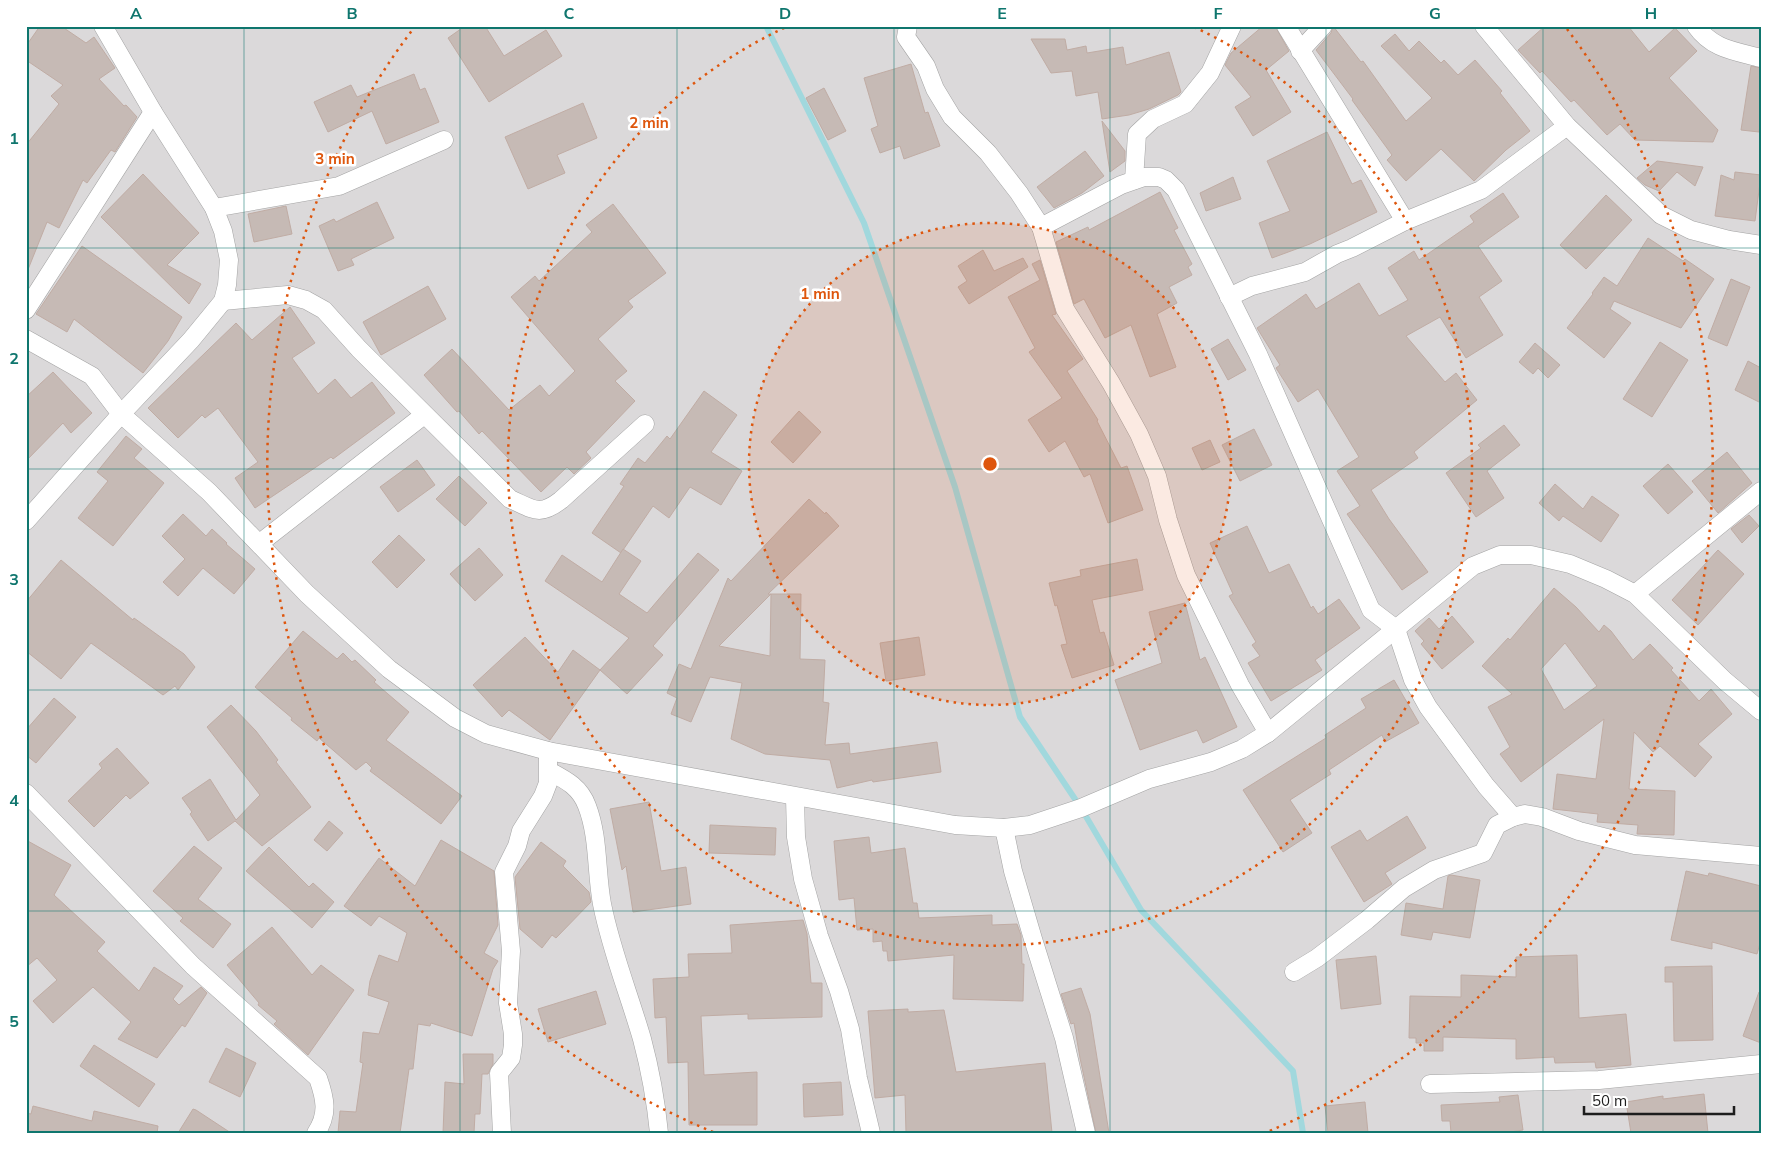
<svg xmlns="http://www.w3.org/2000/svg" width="1787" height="1159" font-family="Mulish,sans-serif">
  <rect width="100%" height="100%" fill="#eee8e2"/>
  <!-- residential -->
  <rect fill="#dbd9da" x="26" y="26" width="1735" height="1107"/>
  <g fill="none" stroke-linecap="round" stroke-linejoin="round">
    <!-- stream -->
    <path stroke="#a1d8dd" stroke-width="6" d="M766 26 864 223 955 487 1020 717 1081 808 1141 910 1293 1071 1303 1133"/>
  </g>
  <!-- building -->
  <g fill="#c6bab5" stroke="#c0aca4" fill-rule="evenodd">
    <path d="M40 26H61L86 43 94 37 115 68 99 79 124 106 126 105 137 117 115 152 111 150 87 183 83 180 59 228 47 222 27 272 26 145 59 104 51 96 63 85 26 60V46Z"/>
    <path d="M465 26H485L504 56 546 30 562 56 489 102 448 38Z"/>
    <path d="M1263 26H1275L1289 51 1266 70 1291 112 1253 136 1235 107 1251 97 1225 65 1231 53Z"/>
    <path d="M1333 26 1361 62 1363 61 1406 121 1432 98 1381 46 1395 34 1409 51 1419 41 1441 63 1444 60 1458 75 1475 60 1502 91 1500 93 1530 131 1506 150 1474 181 1441 149 1406 181 1387 160 1392 155 1352 100 1353 99 1316 50 1331 33Z"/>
    <path d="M1545 26H1628L1649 52 1675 28 1697 51 1669 78 1718 130 1713 142 1635 140 1620 124 1607 135 1574 100 1571 102 1542 71 1540 73 1518 50Z"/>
    <path d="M1031 39H1065L1067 50 1086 46 1087 53 1123 47 1126 65 1169 52 1181 92 1178 95 1149 109 1129 115 1102 119 1098 92 1076 96 1072 71 1051 73Z"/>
    <path d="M911 64 925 113 928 112 940 146 904 159 900 146 880 153 871 129 878 126 864 78Z"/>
    <path d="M1751 66 1761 68V118L1759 132 1741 130Z"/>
    <path d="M414 74 420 90 425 88 439 122 386 144 372 111 328 132 314 102 351 85 357 97Z"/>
    <path d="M824 88 846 131 828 140 806 98Z"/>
    <path d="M583 103 597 138 557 155 565 173 528 189 505 137Z"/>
    <path d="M1102 121 1125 151V161L1110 172Z"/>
    <path d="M1327 132 1352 184 1361 180 1377 212 1310 244 1272 258 1259 223 1290 211 1267 161Z"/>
    <path d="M1085 151 1104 176 1082 193 1054 208 1037 187Z"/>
    <path d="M1657 161 1665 162 1703 167 1695 186 1677 172 1659 191 1645 185 1637 178Z"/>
    <path d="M1735 172 1761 175 1755 221 1715 216 1721 175 1734 180Z"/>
    <path d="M143 174 199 233 167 265 201 284 189 304 101 217Z"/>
    <path d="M1233 177 1241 199 1206 211 1200 193Z"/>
    <path d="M1160 192 1178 228 1174 230 1192 264 1188 267 1192 275 1169 287 1177 303 1157 314 1176 367 1150 377 1131 325 1105 338 1084 299 1074 304 1056 242 1088 227 1089 230Z"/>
    <path d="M1503 193 1519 217 1478 246 1502 281 1479 297 1503 335 1466 358 1440 317 1406 336 1445 382 1456 373 1477 400 1414 452 1418 458 1371 490 1389 519 1428 572 1402 590 1347 514 1360 506 1337 471 1359 457 1318 389 1298 402 1276 368 1280 365 1257 328 1306 294 1316 309 1359 283 1379 316 1408 300 1388 268 1414 251 1419 260 1474 222 1470 216Z"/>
    <path d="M1606 195 1632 220 1586 269 1560 245Z"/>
    <path d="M377 202 394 238 351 259 354 265 338 271 319 226 334 219 336 222Z"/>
    <path d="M613 204 666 273 628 301 633 307 598 339 627 371 615 381 635 401 586 452 591 458 574 474 567 467 541 492 482 431 479 434 459 411 457 412 424 375 452 349 509 410 540 385 549 396 575 371 511 297 535 276 539 281 592 232 586 225Z"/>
    <path d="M286 206 292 234 254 242 248 214Z"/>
    <path d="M1648 238 1683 261 1685 259 1714 279 1681 328 1614 301 1610 309 1631 323 1604 358 1567 328 1593 294 1592 293 1604 277 1617 286Z"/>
    <path d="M82 246 182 317 168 341 143 373 74 319 67 332 36 314Z"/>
    <path d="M983 250 994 271 1023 258 1028 267 969 304 958 287 967 281 958 266Z"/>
    <path d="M1040 260 1056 314 1052 315 1083 359 1067 371 1098 420 1097 421 1121 468 1127 466 1143 510 1108 523 1090 474 1084 477 1065 441 1049 452 1028 420 1062 398 1029 352 1035 348 1008 297 1040 280 1032 264Z"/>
    <path d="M1731 279 1750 287 1727 346 1708 338Z"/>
    <path d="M428 286 446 319 381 355 363 322Z"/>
    <path d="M290 307 315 343 292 358 318 394 335 379 351 398 372 382 395 413 333 459 331 457 255 508 235 478 258 462 218 408 205 418 202 415 178 438 148 408 236 323 252 340Z"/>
    <path d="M1228 339 1246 370 1228 380 1211 349Z"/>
    <path d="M1660 342 1688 360 1652 417 1623 399Z"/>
    <path d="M1535 343 1560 365 1548 378 1538 368 1533 374 1519 362Z"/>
    <path d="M1748 361 1761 368V403L1735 390Z"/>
    <path d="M53 372 92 413 71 433 63 423 26 461V397Z"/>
    <path d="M704 391 737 415 711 452 742 471 721 505 690 487 669 518 653 506 621 553 592 533 624 486 620 484 638 458 645 463 667 436 670 439Z"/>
    <path d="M799 411 821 432 793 463 771 442Z"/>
    <path d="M1504 425 1520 445 1487 471 1504 498 1476 517 1446 473 1481 448 1478 445Z"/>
    <path d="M1254 429 1272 465 1240 481 1222 445Z"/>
    <path d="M126 436 142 449 134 458 164 483 113 546 78 518 108 481 97 472Z"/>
    <path d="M1210 440 1220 462 1202 470 1192 448Z"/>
    <path d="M1727 452 1752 483 1718 513 1692 481Z"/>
    <path d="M417 460 435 485 398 512 380 487Z"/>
    <path d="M1668 464 1693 492 1668 514 1643 486Z"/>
    <path d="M459 476 487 503 465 526 436 499Z"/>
    <path d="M1555 484 1583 509 1592 496 1619 515 1601 542 1563 516 1559 521 1539 503Z"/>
    <path d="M809 499 825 514 826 512 839 526 768 594H801L800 659 825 660 823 702 829 703 825 745 849 743 850 754 937 742 941 772 873 782 872 780 837 788 830 760 765 754 731 739 742 683 710 677 691 722 671 714 677 698 667 693 679 664 691 669 728 578 731 581ZM771 594 770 656 719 646Z"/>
    <path d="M183 514 206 536 212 529 227 543 226 544 255 569 234 594 203 568 178 596 163 582 185 559 162 536Z"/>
    <path d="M1749 515 1759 526 1742 543 1731 529Z"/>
    <path d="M1247 526 1269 573 1289 564 1311 608 1313 606 1318 614 1339 599 1360 628 1315 660 1322 670 1271 701 1248 663 1260 656 1252 645 1256 642 1229 596 1233 594 1210 543Z"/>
    <path d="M399 535 425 560 397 588 372 562Z"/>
    <path d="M479 548 503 575 475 601 450 574Z"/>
    <path d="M623 549 641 561 619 594 647 613 698 553 719 570 653 646 663 655 627 694 600 670 629 638 545 581 562 555 602 582Z"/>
    <path d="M1718 550 1744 574 1698 625 1672 600Z"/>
    <path d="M1137 559 1143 590 1092 600 1100 633 1104 632 1114 665 1072 678 1061 645 1067 644 1057 605 1055 606 1049 583 1081 576 1080 570Z"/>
    <path d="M61 560 133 620 134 618 184 654 195 667 178 690 175 686 163 695 91 643 61 679 26 651V602Z"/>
    <path d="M1554 588 1576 607 1599 632 1604 625 1611 631 1633 660 1650 644 1673 668 1671 670 1699 701 1711 689 1732 714 1698 744 1712 757 1695 777 1660 746 1653 752 1634 732 1629 789 1675 791 1674 835 1637 834 1638 825 1597 822 1598 814 1553 809 1557 774 1596 779 1604 719 1521 782 1500 754 1510 747 1488 707 1512 694 1482 666 1508 638 1510 640ZM1565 643 1597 686 1564 710 1541 669Z"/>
    <path d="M1185 603 1200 660 1205 657 1237 727 1203 743 1197 730 1140 750 1115 680 1162 663 1149 612Z"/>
    <path d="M1452 616 1474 642 1442 669 1421 644 1424 641 1415 631 1429 618 1439 629Z"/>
    <path d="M303 631 337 659 343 653 352 662 355 660 376 680 374 682 409 712 386 740 462 796 441 824 370 771 372 768 366 762 356 770 319 738 317 741 291 720 292 718 255 687Z"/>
    <path d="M525 637 558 672 573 650 600 670 550 740 509 710 502 717 473 685Z"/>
    <path d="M919 637 925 675 886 681 880 643Z"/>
    <path d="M1394 680 1419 723 1385 742 1382 735 1329 770 1331 774 1290 800 1312 833 1283 852 1243 790 1326 738 1325 735 1366 708 1361 699Z"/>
    <path d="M54 698 76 717 36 763 26 755V730Z"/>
    <path d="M231 705 256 731 278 760 276 762 311 807 262 846 235 821 208 841 190 814 192 812 182 798 210 779 236 820 260 795 207 727Z"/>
    <path d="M117 748 149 783 130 799 126 795 94 827 68 801 102 768 99 764Z"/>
    <path d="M649 802 661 871 686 867 691 904 633 912 626 866 622 870 610 809Z"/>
    <path d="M1407 816 1426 848 1385 873 1392 884 1364 902 1331 847 1360 830 1367 841Z"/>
    <path d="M329 821 343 833 327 851 314 840Z"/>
    <path d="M710 825 776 828 775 855 709 853Z"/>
    <path d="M869 837 871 853 905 848 913 903H917L919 918 992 915V925L1017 924 1021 935 1022 964H1024L1023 1001 953 999 954 955 888 961 887 951H883L882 941 873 942V929L857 930 854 898 839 900 834 841Z"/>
    <path d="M26 840 71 865 54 895 105 942 97 951 139 991 154 967 183 986 173 999 179 1005 201 987 207 993 185 1027 182 1025 157 1058 118 1039 131 1022 93 987 53 1023 33 1001 57 980 37 958 26 967Z"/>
    <path d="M441 840 494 871 498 925 484 953 498 961 493 969 472 1036 431 1023 430 1026 418 1024 413 1069H409L400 1133H338L340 1111 356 1112 363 1063 360 1062 363 1032 379 1034 389 1002 368 995 370 981 379 955 398 962 407 933 379 916 371 926 344 906 379 858 415 886Z"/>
    <path d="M541 842 566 861 563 866 589 892 591 902 556 938 552 935 542 948 520 929 515 877Z"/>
    <path d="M194 846 222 868 198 899 231 924 213 948 180 921 183 918 153 891Z"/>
    <path d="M269 847 309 887 313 883 334 902 312 928 246 871Z"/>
    <path d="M1686 871 1708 876 1709 873 1761 886V940L1757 954 1712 942V949L1671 940Z"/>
    <path d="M1451 875 1480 880 1470 938 1433 932 1431 940 1401 935 1406 903 1443 909 1448 876Z"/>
    <path d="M803 920 807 934 811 983H822V1017L748 1019V1014L701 1016 704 1075 757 1072V1125H689L688 1062 668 1063 666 1017 655 1018 653 979 689 977 688 954 732 953 730 925Z"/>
    <path d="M272 927 312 975 321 965 354 990 308 1055 274 1024 277 1021 258 1005 259 1003 227 965Z"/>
    <path d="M1577 955 1579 1018 1626 1014 1631 1065 1596 1068 1595 1062 1555 1063 1554 1057 1516 1059V1039L1443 1037V1051H1424V1043H1416V1038H1409L1410 996 1461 997V975L1516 977V957Z"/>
    <path d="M1376 956 1381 1004 1341 1009 1336 960Z"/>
    <path d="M1712 966 1713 1040 1674 1041 1673 982H1665V967Z"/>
    <path d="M1081 988 1090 1014 1109 1133H1096L1080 1058 1074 1023 1071 1024 1061 994Z"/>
    <path d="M596 991 606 1024 548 1042 538 1009Z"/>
    <path d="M1759 992H1761V1043L1743 1036Z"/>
    <path d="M908 1009V1012L944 1010 956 1072 1045 1063 1052 1133H906L905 1095 875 1098 868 1011Z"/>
    <path d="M94 1045 155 1084 139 1107 80 1066Z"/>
    <path d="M226 1048 256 1063 240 1097 209 1082Z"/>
    <path d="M463 1054H493V1064L488 1074H482L480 1114H475L474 1133H443L445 1082 464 1084Z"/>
    <path d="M841 1082 843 1115 804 1117 803 1084Z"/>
    <path d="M1704 1094 1708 1133H1631L1626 1102 1663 1096V1099Z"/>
    <path d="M1518 1095 1523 1130 1504 1133H1451L1450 1121H1442L1441 1105 1500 1102 1499 1097Z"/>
    <path d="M1365 1102 1368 1133H1328L1325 1106Z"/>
    <path d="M33 1106 92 1121 94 1111 158 1126 157 1133H26V1113L31 1114Z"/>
    <path d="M193 1109 196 1110 231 1133H178Z"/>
  </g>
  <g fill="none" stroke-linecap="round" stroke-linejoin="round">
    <!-- street casing -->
    <g stroke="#a4a4a4" stroke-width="19">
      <g id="street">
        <path d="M908 26 906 37 926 66 935 89 952 117 988 153 1019 193 1041 227 1065 309 1111 383 1139 434 1157 476 1168 520 1186 575 1240 685 1268 733"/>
        <path d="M1286 26 1405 221"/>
        <path d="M1484 26 1567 126 1661 215 1691 230 1729 240 1761 245"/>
        <path d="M1696 26C1712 49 1735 51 1761 58"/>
        <path d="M1300 51 1323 26"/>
        <path d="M1134 180 1137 134 1153 119 1185 104 1210 73 1232 26"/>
        <path d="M214 208 339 186 444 140"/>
        <path d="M1041 227 1121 185 1144 177H1159L1166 180 1176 190 1258 354 1371 610 1396 629 1413 680 1428 707 1486 786 1513 817"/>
        <path d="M1229 297 1252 286 1305 272 1337 254 1352 248 1405 221 1481 190 1567 126"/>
        <path d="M223 301 288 295 306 300 324 310 359 349 510 499C533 509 539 517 561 500L645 424"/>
        <path d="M26 310 153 112"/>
        <path d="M26 339 92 376 121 414 209 492 307 594 389 669 455 718 486 734 548 751 955 825 1004 828 1030 825 1081 808 1149 779 1211 762 1242 749 1268 733 1473 566 1500 555H1531L1570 564 1606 579 1635 594 1725 681 1761 711"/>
        <path d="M26 521 121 414 191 340 223 301 227 285 229 260 223 231 214 208 153 112 103 26"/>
        <path d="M260 543 424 415"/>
        <path d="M1635 594 1761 491"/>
        <path d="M549 771C566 780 580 787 587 806 599 837 596 872 602 904 611 950 629 994 642 1039 650 1069 656 1102 659 1133"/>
        <path d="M26 793 193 966 318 1078C325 1098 329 1114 316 1133"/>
        <path d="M795 797 796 837 803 879 819 936 839 991 850 1029 858 1078 871 1133"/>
        <path d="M1004 828 1013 871 1033 939 1064 1038 1086 1133"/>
        <path d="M1294 972 1317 958 1367 920 1404 888 1434 870 1483 853 1497 825 1513 817 1525 814 1542 817 1579 831 1635 845 1761 856"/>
        <path d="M1430 1084 1599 1080 1761 1064"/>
        <path d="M502 1133 499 1073 511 1058 513 1045V1034L508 1003 511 951 504 872 517 846 521 831 543 796 548 783V751"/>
      </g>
    </g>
    <!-- street -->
    <use href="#street" stroke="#fff" stroke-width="18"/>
  </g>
  <!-- grid -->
  <path fill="none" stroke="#0f766e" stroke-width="1" stroke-opacity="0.55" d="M244 26V1133M460 26V1133M677 26V1133M894 26V1133M1110 26V1133M1326 26V1133M1543 26V1133M26 248H1761M26 469H1761M26 690H1761M26 911H1761"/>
  <!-- distance rings -->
  <circle cx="990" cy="464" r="241" fill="#de560d" fill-opacity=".12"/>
  <g fill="none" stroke="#de560d" stroke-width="2.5" stroke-dasharray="2.5 5">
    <circle cx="990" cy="464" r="241"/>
    <path d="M1194 27A482 482 0 1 1 786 27"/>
    <path d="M713 1132A723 723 0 0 1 413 29M1567 29A723 723 0 0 1 1267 1132"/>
  </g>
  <circle cx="990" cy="464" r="8" fill="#de560d" stroke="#fff" stroke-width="2.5"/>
  <g font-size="15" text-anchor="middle" font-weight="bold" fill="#de560d" stroke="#fff" stroke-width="5" stroke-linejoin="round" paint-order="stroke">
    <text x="649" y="128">2 min</text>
    <text x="335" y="164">3 min</text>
    <text x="820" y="299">1 min</text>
  </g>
  <!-- border -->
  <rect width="1787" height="1159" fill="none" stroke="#ffffff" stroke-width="55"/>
  <!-- scale -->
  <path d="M1584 1106v8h150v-8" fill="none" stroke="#1d1d1d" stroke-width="2.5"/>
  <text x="1592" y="1106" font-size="15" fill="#1d1d1d" stroke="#ffffff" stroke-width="4" paint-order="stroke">50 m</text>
  <rect x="28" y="28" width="1732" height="1104" fill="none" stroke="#0f766e" stroke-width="2"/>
  <g font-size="16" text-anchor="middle" font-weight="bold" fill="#0f766e">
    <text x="136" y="19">A</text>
    <text x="352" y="19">B</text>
    <text x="569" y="19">C</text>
    <text x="785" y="19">D</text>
    <text x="1002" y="19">E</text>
    <text x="1218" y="19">F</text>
    <text x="1435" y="19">G</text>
    <text x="1651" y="19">H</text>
    <text x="14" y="144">1</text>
    <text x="14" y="364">2</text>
    <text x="14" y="585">3</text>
    <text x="14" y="806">4</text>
    <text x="14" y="1027">5</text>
  </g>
</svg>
